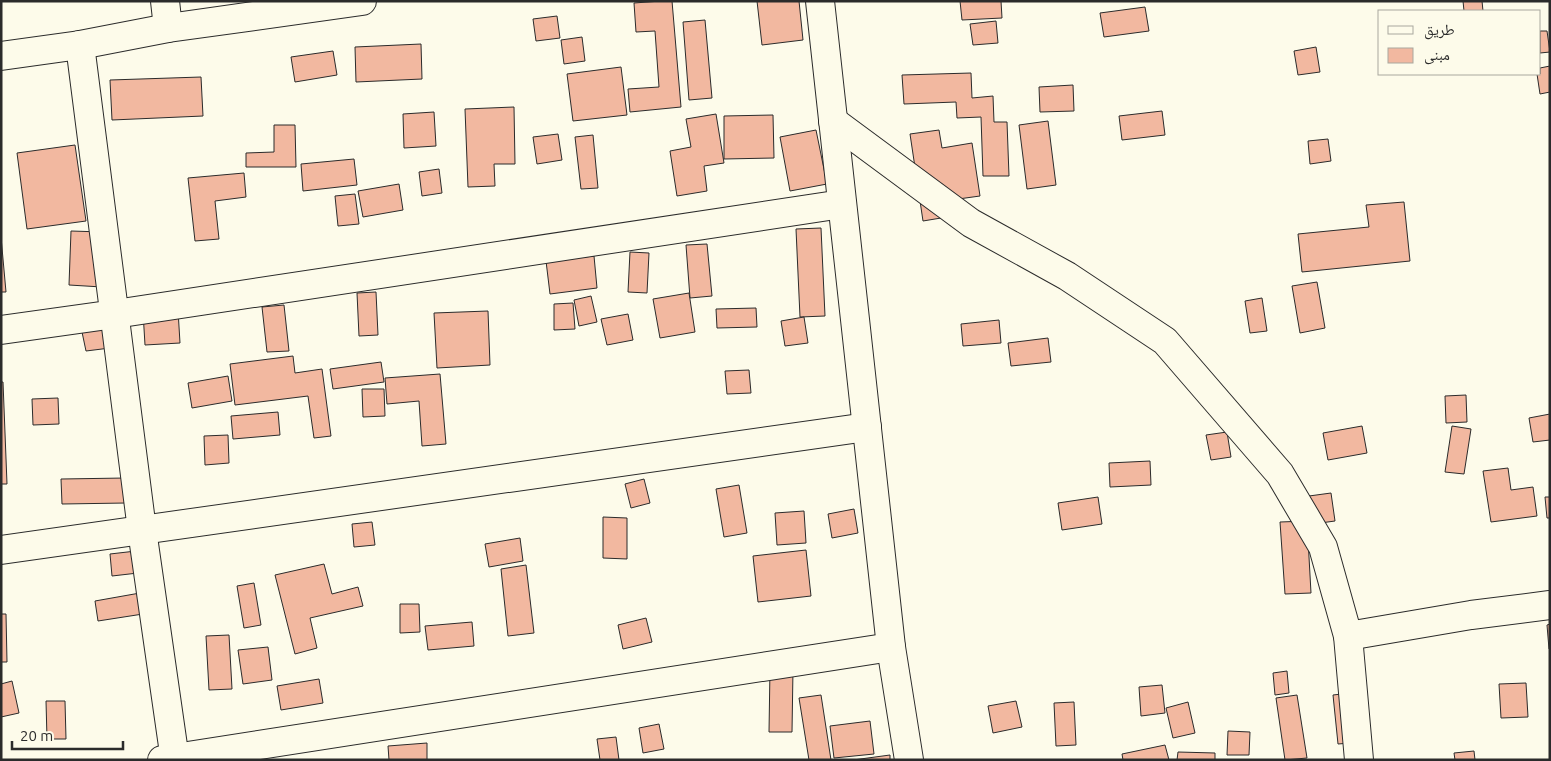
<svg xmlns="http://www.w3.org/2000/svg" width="1551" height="761" font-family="Ubuntu,'Noto Naskh Arabic',sans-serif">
  <rect width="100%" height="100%" fill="#fdfbea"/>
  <!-- building -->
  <g fill="#f2b8a0" stroke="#2b2b2b">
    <path d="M661 1H672L681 107 630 112 628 89 659 87 655 31 636 32 634 3Z"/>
    <path d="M757 1H799L803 40 762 45Z"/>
    <path d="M960 1H1001L1002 18 962 20Z"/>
    <path d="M1463 1H1482L1483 11H1464Z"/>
    <path d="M1145 7 1149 31 1104 37 1100 13Z"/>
    <path d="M557 16 560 38 536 41 533 19Z"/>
    <path d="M705 20 712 98 689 100 683 22Z"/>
    <path d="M996 21 998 43 973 45 970 24Z"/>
    <path d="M1540 31H1547L1550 52 1540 53Z"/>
    <path d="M582 37 585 61 564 64 561 40Z"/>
    <path d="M421 44 422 79 356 82 355 47Z"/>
    <path d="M1316 47 1320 72 1298 75 1294 51Z"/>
    <path d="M333 51 337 75 295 82 291 57Z"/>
    <path d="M1550 66V92L1540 94 1537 74H1540V68Z"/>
    <path d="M621 67 627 115 573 121 567 74Z"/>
    <path d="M971 73 972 98 993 96 994 122H1007L1009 176H983L981 117 957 118 956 102 904 104 902 75Z"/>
    <path d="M201 77 203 116 112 120 110 80Z"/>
    <path d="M1073 85 1074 111 1040 112 1039 87Z"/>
    <path d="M514 107 515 164H494L495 186 468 187 465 109Z"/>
    <path d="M1162 111 1165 135 1122 140 1119 116Z"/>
    <path d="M434 112 436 146 404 148 403 114Z"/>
    <path d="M716 114 724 163 704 166 707 191 677 196 670 151 691 147 686 119Z"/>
    <path d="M773 115 774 158 724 159V116Z"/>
    <path d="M1048 121 1056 185 1027 189 1019 125Z"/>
    <path d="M274 125H295L296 167H246V153L274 152Z"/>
    <path d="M816 130 827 184 790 191 780 137Z"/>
    <path d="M939 130 942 148 972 143 980 196 951 200 953 216 923 221 910 134Z"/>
    <path d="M558 134 562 160 537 164 533 137Z"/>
    <path d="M593 135 598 188 581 189 575 137Z"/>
    <path d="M1328 139 1331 161 1310 164 1308 141Z"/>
    <path d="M75 145 86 221 27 229 17 153Z"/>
    <path d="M354 159 357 185 303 191 301 164Z"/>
    <path d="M439 169 442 193 422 196 419 172Z"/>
    <path d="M244 173 246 197 215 201 219 239 195 241 188 178Z"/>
    <path d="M399 184 403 210 363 217 358 191Z"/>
    <path d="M355 194 359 224 338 226 335 196Z"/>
    <path d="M1404 202 1410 261 1302 272 1298 234 1369 227 1366 205Z"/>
    <path d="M821 228 825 316 800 317 796 229Z"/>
    <path d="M71 231 103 232 102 287 69 285Z"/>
    <path d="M1 237 6 292H1Z"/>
    <path d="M707 244 712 296 690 298 686 245Z"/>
    <path d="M630 252 649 253 647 293 628 292Z"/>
    <path d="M594 256 597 288 550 294 546 261Z"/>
    <path d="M1317 282 1325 328 1300 333 1292 286Z"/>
    <path d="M376 292 378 335 359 336 357 293Z"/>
    <path d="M689 293 695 332 660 338 653 299Z"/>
    <path d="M591 296 597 322 579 326 574 300Z"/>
    <path d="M1262 298 1267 331 1250 333 1245 301Z"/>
    <path d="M573 303 575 329 554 330V304Z"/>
    <path d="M284 305 289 351 267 352 262 307Z"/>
    <path d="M756 308 757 327 717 328 716 309Z"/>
    <path d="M178 310 180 343 145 345 143 312Z"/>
    <path d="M488 311 490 365 437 368 434 313Z"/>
    <path d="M628 314 633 340 607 345 601 319Z"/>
    <path d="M804 317 808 343 785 346 781 321Z"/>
    <path d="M999 320 1001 343 963 346 961 324Z"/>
    <path d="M107 327 110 348 86 351 82 332Z"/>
    <path d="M1048 338 1051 362 1011 366 1008 343Z"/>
    <path d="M293 356 295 373 322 369 331 436 314 438 308 396 235 405 230 364Z"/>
    <path d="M381 362 384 382 333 389 330 369Z"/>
    <path d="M749 370 751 393 727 394 725 371Z"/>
    <path d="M440 374 446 444 422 446 419 401 387 404 385 378Z"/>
    <path d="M228 376 232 401 192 408 188 383Z"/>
    <path d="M1 382H3L7 484H1Z"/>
    <path d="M362 389H384L385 416 363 417Z"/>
    <path d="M1466 395 1467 422 1446 423 1445 396Z"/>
    <path d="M58 398 59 424 33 425 32 399Z"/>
    <path d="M278 412 280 435 233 439 231 416Z"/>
    <path d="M1550 414V440L1533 442 1529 418Z"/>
    <path d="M1362 426 1367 453 1328 460 1323 433Z"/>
    <path d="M1452 426 1471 429 1464 474 1445 472Z"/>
    <path d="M1227 432 1231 457 1211 460 1206 435Z"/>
    <path d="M228 435 229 463 205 465 204 436Z"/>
    <path d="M1150 461 1151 485 1110 487 1109 463Z"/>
    <path d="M1508 468 1511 490 1533 487 1537 516 1491 522 1483 471Z"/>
    <path d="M125 478 126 503 62 504 61 479Z"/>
    <path d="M644 479 650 503 631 508 625 484Z"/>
    <path d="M739 485 747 533 724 537 716 489Z"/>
    <path d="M1331 493 1335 521 1313 524 1309 496Z"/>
    <path d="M1098 497 1102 524 1062 530 1058 503Z"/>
    <path d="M1545 497H1550V518H1547Z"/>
    <path d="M854 509 858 533 832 538 828 514Z"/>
    <path d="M804 511 806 543 777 545 775 513Z"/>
    <path d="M603 517 627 518V559L603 558Z"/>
    <path d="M1307 521 1311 593 1285 594 1280 522Z"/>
    <path d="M372 522 375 545 354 547 352 524Z"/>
    <path d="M520 538 523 561 489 567 485 544Z"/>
    <path d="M806 550 811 596 758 602 753 556Z"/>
    <path d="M136 551 138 573 112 576 110 554Z"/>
    <path d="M324 564 332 594 358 587 363 606 310 618 317 648 295 654 275 575Z"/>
    <path d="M526 565 534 633 508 636 501 569Z"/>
    <path d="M254 583 261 625 244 628 237 586Z"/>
    <path d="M140 593 143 614 98 621 95 601Z"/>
    <path d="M400 604H419L420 632 400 633Z"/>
    <path d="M1 614H6L7 662H1Z"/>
    <path d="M646 618 652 642 623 649 618 625Z"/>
    <path d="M472 622 474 646 428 650 425 626Z"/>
    <path d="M1550 624V649H1549L1547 625Z"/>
    <path d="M229 635 232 689 209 690 206 636Z"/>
    <path d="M268 647 272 680 243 684 238 650Z"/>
    <path d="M770 668 793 669 792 732H769Z"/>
    <path d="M1287 671 1289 693 1275 695 1273 673Z"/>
    <path d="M319 679 323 703 281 710 277 686Z"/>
    <path d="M12 681 19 713 1 717V684Z"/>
    <path d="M1526 683 1528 717 1501 718 1499 684Z"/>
    <path d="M1162 685 1165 713 1141 716 1139 687Z"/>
    <path d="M1359 692 1363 742 1338 744 1333 695Z"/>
    <path d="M821 695 831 760H809L799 698Z"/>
    <path d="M1297 695 1307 758 1285 760 1276 698Z"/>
    <path d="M46 701H65L66 739H47Z"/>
    <path d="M1016 701 1022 727 993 733 988 706Z"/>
    <path d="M1074 702 1076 745 1056 746 1054 703Z"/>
    <path d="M1188 702 1195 733 1173 738 1166 708Z"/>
    <path d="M870 721 874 754 834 758 830 726Z"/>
    <path d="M659 724 664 749 643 753 639 728Z"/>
    <path d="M1228 731 1250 732 1249 755H1227Z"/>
    <path d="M616 737 619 760H600L597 739Z"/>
    <path d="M427 743V760H389L388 746Z"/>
    <path d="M1165 745 1169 760H1123L1122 754Z"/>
    <path d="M1474 751 1475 760H1455L1454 753Z"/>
    <path d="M1178 752 1215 753V760H1177Z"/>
    <path d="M890 755V760H853Z"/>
  </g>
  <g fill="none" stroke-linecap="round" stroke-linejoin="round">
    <!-- minor casing -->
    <g stroke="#2b2b2b" stroke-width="30">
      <g id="minor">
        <path d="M165 1 168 28"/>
        <path d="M820 1 891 647 909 760"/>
        <path d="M80 45 142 530 175 760"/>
        <path d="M1 56 80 45 168 28 362 1"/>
        <path d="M833 121 971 223 1067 276 1165 341 1280 474 1323 547 1348 636 1471 615 1550 605"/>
        <path d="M1 330 115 314 842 204"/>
        <path d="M1 550 867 427"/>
        <path d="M1348 636 1359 760"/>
        <path d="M162 760 891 647"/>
      </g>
    </g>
    <!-- minor -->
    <use href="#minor" stroke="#fdfbea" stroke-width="28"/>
  </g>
  <!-- border -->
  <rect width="1551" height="761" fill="none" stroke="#2b2b2b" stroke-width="5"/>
  <!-- legend -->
  <rect x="1378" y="10" width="162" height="65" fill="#fdfbea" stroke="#a9a89e"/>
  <rect x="1388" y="26" width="25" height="8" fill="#fdfbea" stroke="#a9a89e"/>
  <text x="1424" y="35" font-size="15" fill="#2b2b2b">طريق</text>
  <rect x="1388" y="48" width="25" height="15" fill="#f2b8a0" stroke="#a9a89e"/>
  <text x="1424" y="60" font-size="15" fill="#2b2b2b">مبنى</text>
  <!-- scale -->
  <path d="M12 741v8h111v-8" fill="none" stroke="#2b2b2b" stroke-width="2.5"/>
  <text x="20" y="741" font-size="15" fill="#2b2b2b" stroke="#fdfbea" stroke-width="4" paint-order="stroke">20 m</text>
</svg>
